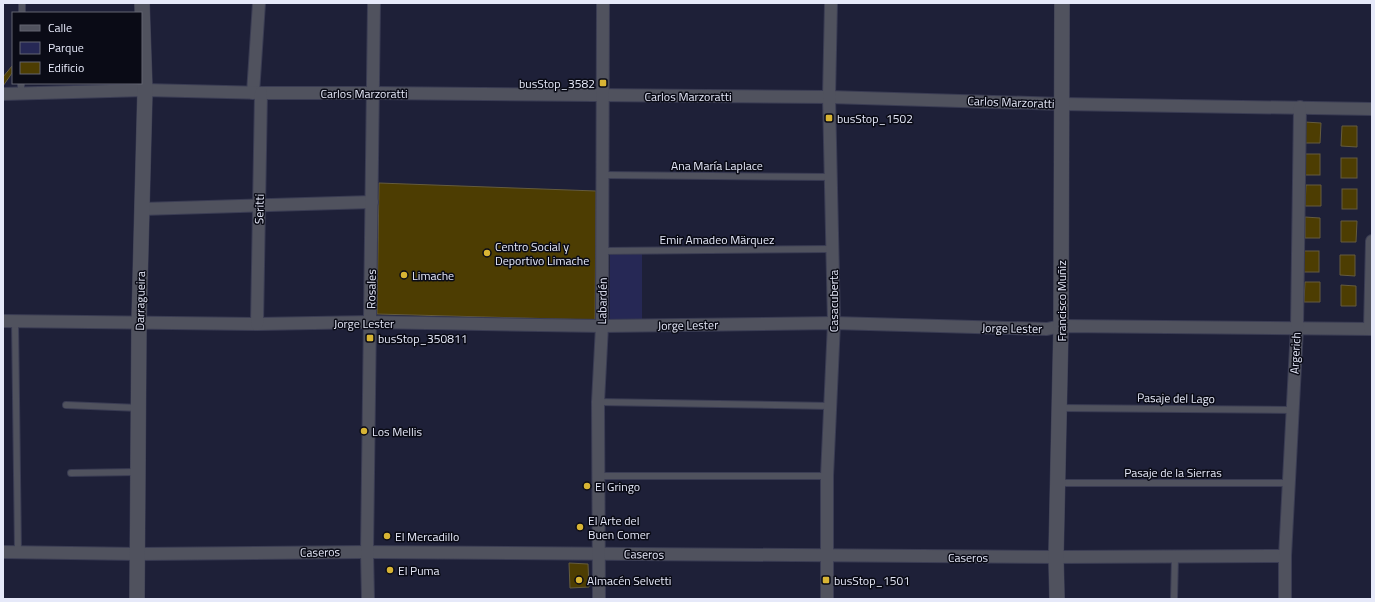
<svg xmlns="http://www.w3.org/2000/svg" width="1375" height="602" font-family="'Titillium Web',sans-serif">
  <rect width="100%" height="100%" fill="#1e2038"/>
  <!-- green -->
  <rect fill="#262855" x="610" y="252" width="32" height="67"/>
  <!-- building -->
  <g fill="#4d3d02" stroke="#645b3e">
    <path d="M12 66V73L3 86V77Z"/>
    <path d="M1305 122 1321 123 1320 143H1305Z"/>
    <path d="M1342 126H1357V147L1341 146Z"/>
    <rect x="1305" y="154" width="15" height="21"/>
    <rect x="1341" y="158" width="16" height="20"/>
    <path d="M379 183 596 191 595 320 377 314Z"/>
    <path d="M1306 185H1321V206H1305Z"/>
    <rect x="1342" y="189" width="15" height="20"/>
    <path d="M1305 217 1320 218V238H1305Z"/>
    <path d="M1341 221H1357L1356 242H1341Z"/>
    <rect x="1303" y="251" width="16" height="21"/>
    <path d="M1340 255H1355V276L1340 275Z"/>
    <path d="M1305 282H1320V302H1304Z"/>
    <path d="M1341 285 1356 286V306H1341Z"/>
    <path d="M569 563 588 564 589 587 570 588Z"/>
  </g>
  <g fill="none" stroke-linecap="round" stroke-linejoin="round">
    <!-- service casing -->
    <g stroke="#3a3c53" stroke-width="8">
      <g id="service">
        <path d="M22 13V3"/>
        <path d="M21 94V83"/>
        <path d="M603 175 831 177"/>
        <path d="M603 251 832 249"/>
        <path d="M15 321 18 552"/>
        <path d="M598 402 830 406"/>
        <path d="M66 405 139 408"/>
        <path d="M1060 408 1292 410"/>
        <path d="M71 473 138 472"/>
        <path d="M599 476H827"/>
        <path d="M1058 483H1289"/>
        <path d="M1174 599 1175 557"/>
      </g>
    </g>
    <!-- minor casing -->
    <g stroke="#3a3c53" stroke-width="14">
      <g id="minor">
        <path d="M253 93 259 3"/>
        <path d="M3 94 145 90 261 93H374L829 97 1062 104 1372 109"/>
        <path d="M142 209 372 202"/>
        <path d="M3 321 257 324 370 322 602 326 834 323 1047 329 1061 326 1372 329"/>
        <path d="M257 324 261 93"/>
        <path d="M1370 329 1372 241"/>
        <path d="M3 552 138 554 367 552 1056 557 1285 556"/>
        <path d="M368 599 367 552 374 3"/>
        <path d="M599 599 598 402 602 326 603 3"/>
        <path d="M827 599V476L834 323 829 97 831 3"/>
        <path d="M1285 599V556L1297 328 1300 107"/>
      </g>
    </g>
    <!-- tertiary casing -->
    <g stroke="#3a3c53" stroke-width="16">
      <g id="tertiary">
        <path d="M137 599 139 322 145 90 142 3"/>
        <path d="M1057 599 1056 557 1061 326 1062 3"/>
      </g>
    </g>
    <!-- service -->
    <use href="#service" stroke="#50525e" stroke-width="6"/>
    <!-- minor -->
    <use href="#minor" stroke="#50525e" stroke-width="12"/>
    <!-- tertiary -->
    <use href="#tertiary" stroke="#50525e" stroke-width="15"/>
  </g>
  <!-- markers -->
  <g fill="#d8b434" stroke="#0a0b16" stroke-width="1.5">
    <rect x="599" y="79" width="8" height="8" rx="2"/>
    <rect x="825" y="114" width="8" height="8" rx="2"/>
    <circle cx="487" cy="253" r="4"/>
    <circle cx="404" cy="275" r="4"/>
    <rect x="366" y="334" width="8" height="8" rx="2"/>
    <circle cx="364" cy="431" r="4"/>
    <circle cx="587" cy="486" r="4"/>
    <circle cx="580" cy="527" r="4"/>
    <circle cx="387" cy="536" r="4"/>
    <circle cx="390" cy="570" r="4"/>
    <circle cx="579" cy="580" r="4"/>
    <rect x="822" y="576" width="8" height="8" rx="2"/>
  </g>
  <g text-anchor="middle" dominant-baseline="central" stroke-width="3" stroke-linejoin="round" paint-order="stroke">
    <!-- poi labels -->
    <g font-size="12" fill="#e6e9f9" stroke="#0a0b16" text-anchor="start">
      <text x="595" y="83" text-anchor="end">busStop_3582</text>
      <text x="837" y="118">busStop_1502</text>
      <text x="495" y="246">Centro Social y<tspan x="495" dy="14">Deportivo Limache</tspan></text>
      <text x="412" y="275">Limache</text>
      <text x="378" y="338">busStop_350811</text>
      <text x="372" y="431">Los Mellis</text>
      <text x="595" y="486">El Gringo</text>
      <text x="588" y="520">El Arte del<tspan x="588" dy="14">Buen Comer</tspan></text>
      <text x="395" y="536">El Mercadillo</text>
      <text x="398" y="570">El Puma</text>
      <text x="587" y="580">Almacén Selvetti</text>
      <text x="834" y="580">busStop_1501</text>
    </g>
    <!-- street labels -->
    <g font-size="12" fill="#e6e9f9" stroke="#0a0b16">
      <text x="364" y="93">Carlos Marzoratti</text>
      <text x="688" y="96">Carlos Marzoratti</text>
      <text transform="translate(1011 102) rotate(2)">Carlos Marzoratti</text>
      <text x="717" y="165">Ana María Laplace</text>
      <text transform="translate(259 209) rotate(-89)">Seritti</text>
      <text x="717" y="239">Emir Amadeo Märquez</text>
      <text transform="translate(371 289) rotate(-89)">Rosales</text>
      <text transform="translate(140 301) rotate(-89)">Darragueira</text>
      <text transform="translate(602 301) rotate(-89)">Labardén</text>
      <text transform="translate(833 301) rotate(-90)">Casacuberta</text>
      <text transform="translate(1061 301) rotate(-90)">Francisco Muñiz</text>
      <text x="364" y="323">Jorge Lester</text>
      <text transform="translate(688 325) rotate(-1)">Jorge Lester</text>
      <text transform="translate(1012 328) rotate(1)">Jorge Lester</text>
      <text transform="translate(1295 353) rotate(-87)">Argerich</text>
      <text transform="translate(1176 398) rotate(1)">Pasaje del Lago</text>
      <text x="1173" y="472">Pasaje de la Sierras</text>
      <text transform="translate(320 552) rotate(-1)">Caseros</text>
      <text transform="translate(644 554) rotate(1)">Caseros</text>
      <text x="968" y="557">Caseros</text>
    </g>
  </g>
  <!-- border -->
  <rect width="1375" height="602" fill="none" stroke="#e6e9f9" stroke-width="8"/>
  <!-- legend -->
  <rect x="12" y="12" width="130" height="72" fill="#0a0b16" stroke="#626471"/>
  <rect x="20" y="25" width="20" height="6" fill="#50525e" stroke="#626471"/>
  <text x="48" y="32" font-size="12" fill="#e6e9f9">Calle</text>
  <rect x="20" y="42" width="20" height="12" fill="#262855" stroke="#626471"/>
  <text x="48" y="52" font-size="12" fill="#e6e9f9">Parque</text>
  <rect x="20" y="62" width="20" height="12" fill="#4d3d02" stroke="#626471"/>
  <text x="48" y="72" font-size="12" fill="#e6e9f9">Edificio</text>
</svg>
